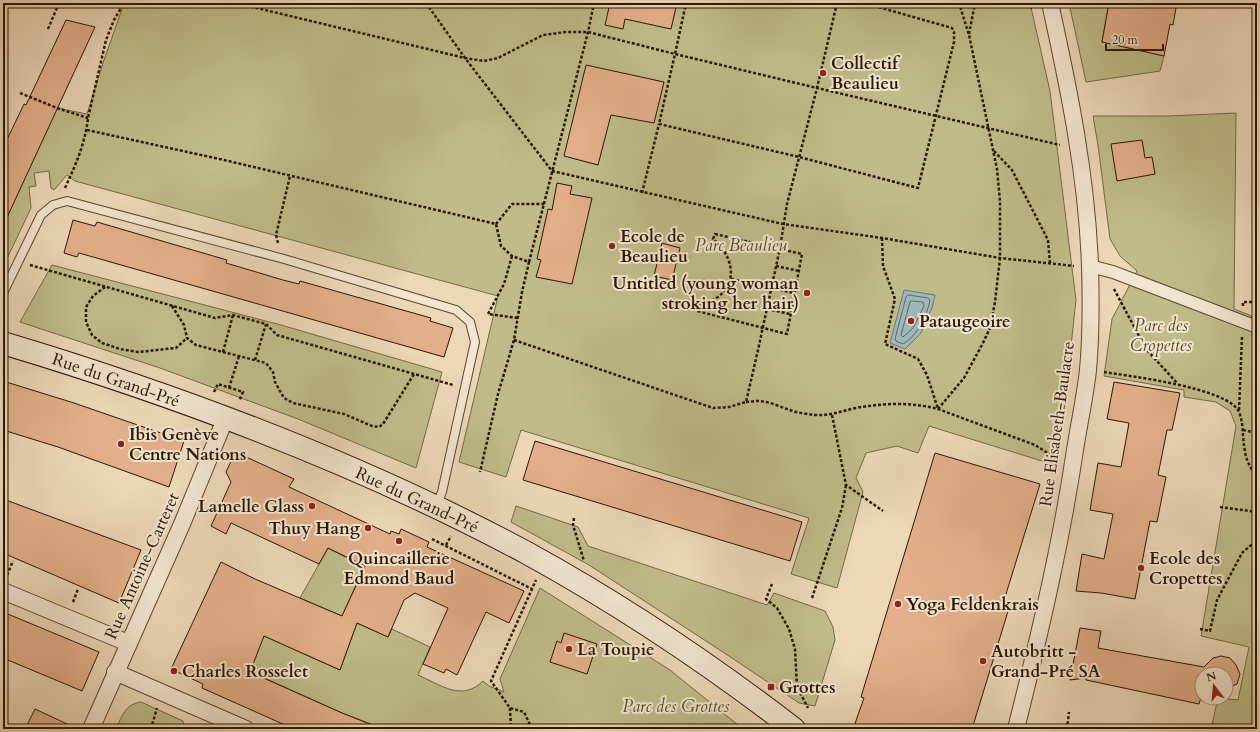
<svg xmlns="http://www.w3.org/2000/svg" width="1260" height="732" font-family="Cardo,serif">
  <rect width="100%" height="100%" fill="#ecd7b7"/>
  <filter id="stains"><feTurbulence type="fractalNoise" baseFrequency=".005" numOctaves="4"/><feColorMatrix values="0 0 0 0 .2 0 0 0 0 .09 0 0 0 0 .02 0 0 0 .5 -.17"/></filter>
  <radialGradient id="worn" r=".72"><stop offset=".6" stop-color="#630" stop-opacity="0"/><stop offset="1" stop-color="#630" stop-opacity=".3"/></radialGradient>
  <!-- green -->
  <g fill="#bfbc89" stroke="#756944">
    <path d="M101 3H1030L1050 91 1076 300 1058 466 929 426 918 453 897 446 866 453 856 478 863 492 837 588 791 574 809 518 521 430 506 477 459 462 498 296 75 181 67 175 54 190 51 188 49 171 34 173 36 186 29 187 31 208 3 267V226L57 108 87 114 103 63 122 9Z"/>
    <path d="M1069 3H1109L1102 42 1164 56 1160 71 1086 82Z"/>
    <path d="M1236 113 1234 309 1257 318V729H1211L1218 698 1238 700 1249 647 1201 636 1236 426 1230 411 1216 402 1184 397V390L1104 376 1112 319 1137 271 1120 256 1110 239 1098 145 1093 116H1168Z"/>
    <path d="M52 265 281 325 442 372 416 468 298 419 160 368 20 322Z"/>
    <path d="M516 506 578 527 588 546 767 605 774 593 825 611 833 627 835 640 815 706 799 703 729 656 589 565 511 522Z"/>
    <path d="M328 548 345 557 348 553 367 561 342 616 300 598Z"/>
    <path d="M540 588 670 670 743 729H384L342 713 216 656 264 636 340 670 357 623 388 637 392 629 430 647 418 675C441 685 462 702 483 681L489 686 504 692 500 679Z"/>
    <path d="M141 702 183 721 184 729H116C122 716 125 704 141 702Z"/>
  </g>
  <!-- water -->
  <path fill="#9eb7ba" stroke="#707770" d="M904 290 935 295 932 308 921 333 905 349 890 343Z"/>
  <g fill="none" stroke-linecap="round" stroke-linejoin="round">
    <!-- shore -->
    <g stroke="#64665d" stroke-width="1">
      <path d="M909 295 928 298 930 300C927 316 918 335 903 344L896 341 895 339 906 297Z"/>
      <path d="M912 301 923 302 924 306 913 328 903 337 901 335 910 302Z"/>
    </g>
  </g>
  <!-- building -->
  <g fill="#e3af8a" stroke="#2b1600">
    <path d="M610 3H677L671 29 625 19 623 29 605 25Z"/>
    <path d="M1109 3H1155V4L1176 8 1173 25 1170 24 1164 56 1102 42Z"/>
    <path d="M66 20 95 27 3 226V148L24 104 26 105Z"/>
    <path d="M586 65 664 82 654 123 611 115 598 165 564 156Z"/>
    <path d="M1142 140 1145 158 1152 157 1155 174 1117 181 1111 144Z"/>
    <path d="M557 183 572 186 570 194 592 198 572 284 536 277 541 260 537 259 548 209 552 210Z"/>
    <path d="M73 220 95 226 97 222 227 260 226 263 283 280 299 284 300 281 431 318 430 321 453 328 444 357 79 253 77 257 64 253Z"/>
    <path d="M662 243 680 248 672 280 654 276Z"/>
    <path d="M3 381 74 403 184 441 169 487 58 447 3 430Z"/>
    <path d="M1114 382 1180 393 1172 430H1167L1158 475 1166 477 1157 522 1150 521 1135 599 1101 593 1076 591 1082 554 1104 559 1113 514 1090 510 1098 463 1121 467 1129 423 1107 419Z"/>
    <path d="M535 441 802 522 790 561 523 480Z"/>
    <path d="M935 453 1040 484 1002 607 1009 608 972 729H853L864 698 861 697Z"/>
    <path d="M244 456 294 479 289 487 390 534 391 531 399 534 401 529 429 542 427 547 524 591 509 623 486 612 457 675 446 669 444 673 423 664 448 608 415 593 404 600 388 637 357 623 340 670 264 636 250 672 342 713 380 728V729H294L202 688 203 684 171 669 221 562 255 579 342 616 365 566 328 548 319 564 231 523 226 534 211 526 231 482 226 472 232 459Z"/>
    <path d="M3 499 141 550 119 603 3 553Z"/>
    <path d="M3 612 99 652 82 691 3 658Z"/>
    <path d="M1080 628 1101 631 1098 648 1204 667 1213 658 1221 656 1230 658 1236 665 1240 674 1237 684 1226 689V674H1202V694L1199 704 1086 680V678L1070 680Z"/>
    <path d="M564 633 597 644 587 674 550 662 557 641 561 643Z"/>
    <path d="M35 709 78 729H25Z"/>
  </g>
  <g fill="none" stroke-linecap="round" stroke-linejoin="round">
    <!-- service casing -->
    <g stroke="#5b462e" stroke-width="10">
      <path id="service" d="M3 293 41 215 53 205 67 201 284 259 456 310 470 322 475 342 442 492 436 507"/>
    </g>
    <!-- pedestrian casing -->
    <g stroke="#5b462e" stroke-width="14">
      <path id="pedestrian" d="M1090 266 1113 272 1257 327"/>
    </g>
    <!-- minor casing -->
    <g stroke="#5b462e" stroke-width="18">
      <g id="minor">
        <path d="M3 591 128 643"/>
        <path d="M115 672 246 729"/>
        <path d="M91 729 182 524 226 417"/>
        <path d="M1016 729C1039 637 1061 544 1075 450 1079 424 1085 397 1088 370 1091 337 1091 299 1090 266 1087 177 1069 89 1050 3"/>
      </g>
    </g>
    <!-- secondary casing -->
    <g stroke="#2b1600" stroke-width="24">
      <path id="secondary" d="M3 343C183 397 361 464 527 553 618 603 711 665 794 729"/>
    </g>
    <!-- path -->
    <g stroke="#2b1600" stroke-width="2.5" stroke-dasharray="3 2" stroke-linecap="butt">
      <path d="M236 3 465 58 484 61 498 58 543 35 566 32H588L675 54 686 3"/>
      <path d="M426 3 465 58 552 171 783 224 882 238 1000 258 1074 266"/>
      <path d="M837 3 817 88 675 54 659 124 799 157 918 188 954 42V32L952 28 864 3"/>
      <path d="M1026 3 1033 9"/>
      <path d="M48 29 59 3"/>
      <path d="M969 34 975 3"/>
      <path d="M20 93 57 108 88 118"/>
      <path d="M87 130 224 160 496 224 501 246 512 256 529 262 522 292 514 340 498 394 480 472"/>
      <path d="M994 151 1012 170 1048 240 1050 264"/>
      <path d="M65 188C76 164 85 144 88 118L106 40 114 20 124 3"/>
      <path d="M642 193 659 124"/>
      <path d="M496 224 512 204H545"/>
      <path d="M715 234 802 254 787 334 697 311 698 304C706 305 712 301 718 297 740 280 731 254 713 239Z"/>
      <path d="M882 238 883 266 895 299 885 344 918 359 927 375 938 409"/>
      <path d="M278 243 276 235 290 176"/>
      <path d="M512 256 504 284 488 314 518 318"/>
      <path d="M529 262 588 32 594 3"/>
      <path d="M30 265 215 318 233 315 266 324 277 335 453 385"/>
      <path d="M776 266 799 271"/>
      <path d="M731 279 794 293"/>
      <path d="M105 287 93 296 86 307V322L92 335 102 343 120 349 138 352 176 348 187 338"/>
      <path d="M1114 289 1146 349 1177 383"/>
      <path d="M172 306 184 325 187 338 196 345 266 363 273 372 275 382 284 398 293 403 344 414 372 426 379 427 383 424 414 374"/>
      <path d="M1243 306V302H1257"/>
      <path d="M767 309 790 314"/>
      <path d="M514 340 713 408 729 407 746 402 758 350 780 248 787 204 817 88 1060 145"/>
      <path d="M223 352 233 315"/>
      <path d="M255 360 266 324"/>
      <path d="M1104 372C1129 376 1229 388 1239 412 1244 424 1242 438 1245 451 1246 461 1252 470 1257 479"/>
      <path d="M229 388 239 356"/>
      <path d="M214 392 218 384 243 392 239 401"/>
      <path d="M746 402C750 402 754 401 758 401 769 401 780 407 790 410 798 413 807 414 814 415 831 416 841 411 856 408 883 403 912 402 938 409L1035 445 1057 459"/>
      <path d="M938 409 964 378 983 343 990 328 995 302 1000 258V201L997 169 969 35 959 3"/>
      <path d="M1239 410 1242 337"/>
      <path d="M832 415 846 485 883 511"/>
      <path d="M1243 430 1257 433"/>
      <path d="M1220 507 1257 512"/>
      <path d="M574 518 573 525 584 561"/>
      <path d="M432 539 532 589"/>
      <path d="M446 545 451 536"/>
      <path d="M7 575 13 561"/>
      <path d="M772 584 766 599 777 608 789 629 795 649 797 687 808 708"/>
      <path d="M812 598 842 508 846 485"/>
      <path d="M73 602 78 589"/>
      <path d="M1200 629 1210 631 1217 600 1242 553 1257 540"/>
      <path d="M510 708 511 729"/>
      <path d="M153 729 152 725 157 708"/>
      <path d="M532 729 524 712 510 708 491 681 536 580"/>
      <path d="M1067 729 1069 712"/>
      <path d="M1153 729H1154"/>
    </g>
    <!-- service -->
    <use href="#service" stroke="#f3e5d0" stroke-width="8"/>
    <!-- pedestrian -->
    <use href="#pedestrian" stroke="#f3e5d0" stroke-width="12"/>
    <!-- minor -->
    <use href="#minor" stroke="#f3e5d0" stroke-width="16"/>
    <!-- secondary -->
    <use href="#secondary" stroke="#f3e5d0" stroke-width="22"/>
  </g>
  <!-- markers -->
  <g fill="#8f2418" stroke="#f3e5d0" stroke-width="1.5">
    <circle cx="823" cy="73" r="4"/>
    <circle cx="612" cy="246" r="4"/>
    <circle cx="807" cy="293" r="4"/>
    <circle cx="911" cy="321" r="4"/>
    <circle cx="121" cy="444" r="4"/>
    <circle cx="312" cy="506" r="4"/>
    <circle cx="368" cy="528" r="4"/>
    <circle cx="399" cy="541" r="4"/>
    <circle cx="1141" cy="568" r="4"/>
    <circle cx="898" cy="604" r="4"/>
    <circle cx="569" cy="649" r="4"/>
    <circle cx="983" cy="661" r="4"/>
    <circle cx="174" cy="671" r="4"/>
    <rect x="767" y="683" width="8" height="8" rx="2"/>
  </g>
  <g text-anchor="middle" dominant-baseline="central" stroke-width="4" stroke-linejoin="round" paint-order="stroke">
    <!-- poi labels -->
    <g font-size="17" font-weight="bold" fill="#2b1600" stroke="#f3e5d0" text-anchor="start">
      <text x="831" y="63">Collectif<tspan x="831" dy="20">Beaulieu</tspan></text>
      <text x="620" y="236">Ecole de<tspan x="620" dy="20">Beaulieu</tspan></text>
      <text x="799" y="283" text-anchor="end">Untitled (young woman<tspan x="799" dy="20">stroking her hair)</tspan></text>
      <text x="919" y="321">Pataugeoire</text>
      <text x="129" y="434">Ibis Genève<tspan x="129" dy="20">Centre Nations</tspan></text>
      <text x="304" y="506" text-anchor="end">Lamelle Glass</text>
      <text x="360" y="528" text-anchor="end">Thuy Hang</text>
      <text x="399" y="558" text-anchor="middle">Quincaillerie<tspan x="399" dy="20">Edmond Baud</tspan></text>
      <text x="1149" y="558">Ecole des<tspan x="1149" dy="20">Cropettes</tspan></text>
      <text x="906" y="604">Yoga Feldenkrais</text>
      <text x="577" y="649">La Toupie</text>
      <text x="991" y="651">Autobritt -<tspan x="991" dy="20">Grand-Pré SA</tspan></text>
      <text x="182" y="671">Charles Rosselet</text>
      <text x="779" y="687">Grottes</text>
    </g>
    <!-- park labels -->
    <g font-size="17" font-style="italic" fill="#574829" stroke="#f3e5d0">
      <text x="741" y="245">Parc Beaulieu</text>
      <text x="1161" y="325">Parc des<tspan x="1161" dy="20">Cropettes</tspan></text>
      <text x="676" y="706">Parc des Grottes</text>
    </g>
    <!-- street labels -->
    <g font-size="17" fill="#2b1600" stroke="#f3e5d0">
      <text transform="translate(116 380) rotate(19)">Rue du Grand-Pré</text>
      <text transform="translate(1057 424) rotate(-82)">Rue Elisabeth-Baulacre</text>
      <text transform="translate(417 500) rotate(25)">Rue du Grand-Pré</text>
      <text transform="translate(142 566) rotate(-66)">Rue Antoine-Carteret</text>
    </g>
  </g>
  <!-- margin -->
  <rect width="1260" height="732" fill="none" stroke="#ecd7b7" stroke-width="16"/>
  <rect x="4" y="4" width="1252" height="724" fill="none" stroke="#2b1600" stroke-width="2"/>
  <rect x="8" y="8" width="1244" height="716" fill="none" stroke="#2b1600"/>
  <!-- north arrow -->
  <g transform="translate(1214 686) rotate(344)"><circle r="19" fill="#f3e5d0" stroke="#a3927d"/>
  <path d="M0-3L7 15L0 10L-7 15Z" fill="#8f2418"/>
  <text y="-6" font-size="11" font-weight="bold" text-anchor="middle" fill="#2b1600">N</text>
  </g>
  <!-- scale -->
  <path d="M1106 44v6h57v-6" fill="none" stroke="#2b1600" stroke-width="2"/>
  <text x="1112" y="44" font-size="12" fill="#2b1600" stroke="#f3e5d0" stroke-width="3" paint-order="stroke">20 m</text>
  <rect width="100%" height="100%" filter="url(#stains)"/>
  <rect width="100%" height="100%" fill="url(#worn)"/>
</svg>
